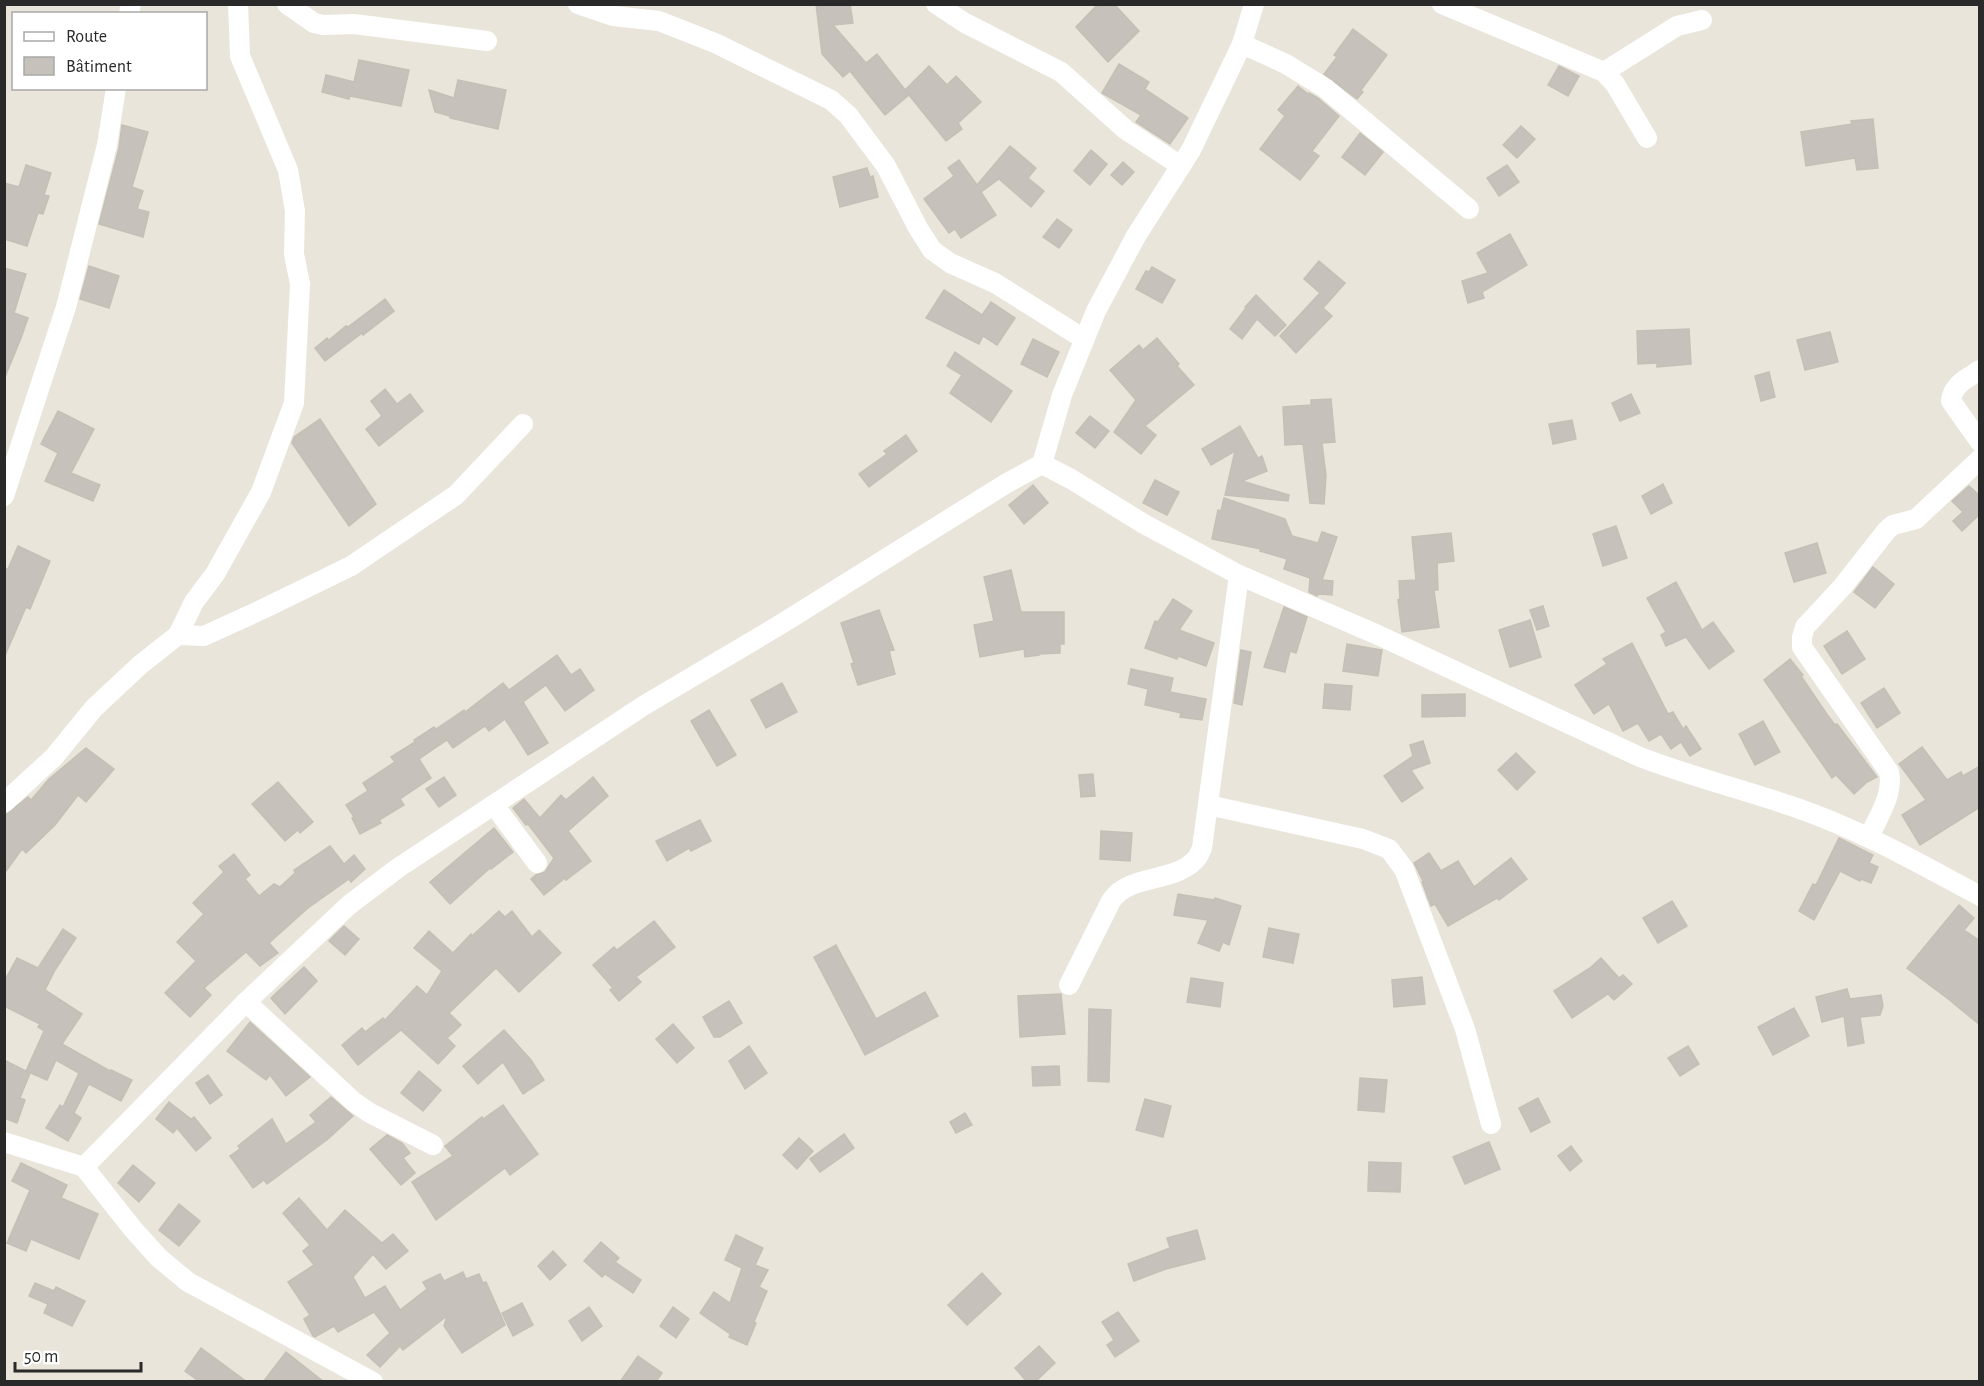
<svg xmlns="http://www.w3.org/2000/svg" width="1984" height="1386" font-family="'Alegreya Sans',sans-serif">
  <rect width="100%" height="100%" fill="#eae5db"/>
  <!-- building -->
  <g fill="#c6c1ba" stroke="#c5c0b5" stroke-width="1.5">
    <path d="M816 4H850L853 23 833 25 866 63 877 54 909 95 885 115 850 71 843 77 822 54Z"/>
    <path d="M1098 4H1114L1139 31 1108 62 1076 27Z"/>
    <path d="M1353 29 1387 55 1361 90 1363 92 1357 99 1324 74 1337 57 1334 55Z"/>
    <path d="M359 60 409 70 401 106 350 96 349 99 322 92 326 75 354 82Z"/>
    <path d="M1119 64 1149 82 1145 89 1188 118 1170 144 1136 122 1141 115 1102 93Z"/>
    <path d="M929 66 947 85 956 76 981 102 958 123 962 129 946 141 905 90Z"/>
    <path d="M1559 66 1579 76 1568 96 1548 85Z"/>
    <path d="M458 80 506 90 498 129 450 118V116L435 112 429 90 454 98Z"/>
    <path d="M1298 86 1308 94 1309 93 1318 98 1339 116 1312 151 1319 156 1300 180 1260 149 1285 116 1278 110Z"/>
    <path d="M1873 119 1878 168 1857 170 1855 158 1806 166 1801 132 1852 124 1851 121Z"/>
    <path d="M122 125 148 132 132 187 143 191 137 209 149 212 143 237 99 224 119 148Z"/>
    <path d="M1521 126 1535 139 1517 158 1503 145Z"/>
    <path d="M1360 133 1383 152 1365 175 1342 157Z"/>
    <path d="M1010 146 1036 168 1028 178 1044 191 1031 207 999 179 981 192 996 215 961 238 955 229 949 233 924 199 954 176 948 168 959 160 977 185Z"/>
    <path d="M1091 150 1107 164 1090 185 1074 171Z"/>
    <path d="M1123 162 1134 172 1122 185 1111 175Z"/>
    <path d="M26 165 51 173 44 195 49 196 43 214 38 213 27 246 4 239V183L19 187Z"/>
    <path d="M1507 165 1519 182 1499 196 1487 178Z"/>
    <path d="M867 168 870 177 873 176 878 197 840 207 833 177Z"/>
    <path d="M1057 219 1072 230 1059 248 1043 237Z"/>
    <path d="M1510 234 1527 265 1482 292 1484 298 1468 303 1462 281 1488 273 1477 253Z"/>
    <path d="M1319 261 1345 283 1323 308 1332 316 1296 353 1280 336 1320 293 1304 279Z"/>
    <path d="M89 266 119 276 109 308 80 299Z"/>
    <path d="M1152 267 1175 280 1162 303 1136 289 1146 271 1149 272Z"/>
    <path d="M4 268 26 274 14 313 28 318 21 338 5 377Z"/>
    <path d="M944 290 982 315 991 302 1015 318 997 345 983 336 979 344 926 318Z"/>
    <path d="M1256 295 1286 325 1275 336 1257 319 1242 339 1230 329 1246 308 1245 307Z"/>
    <path d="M385 299 394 311 363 335 362 333 325 361 315 348 327 338 329 340 346 326 348 327Z"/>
    <path d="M1689 329 1691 364 1657 367V363L1638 364 1637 331Z"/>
    <path d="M1830 332 1838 362 1805 370 1797 340Z"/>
    <path d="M1157 338 1179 364 1177 366 1194 385 1145 426 1156 435 1141 454 1114 432 1136 400 1110 370 1139 345 1143 350Z"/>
    <path d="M1033 339 1059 352 1047 377 1021 364Z"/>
    <path d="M955 352 1012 391 991 422 950 393 962 375 947 366Z"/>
    <path d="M1769 372 1775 397 1761 401 1755 376Z"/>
    <path d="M385 389 397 404 410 394 423 411 379 446 366 429 382 416 371 401Z"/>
    <path d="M1631 394 1640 413 1620 421 1612 403Z"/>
    <path d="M1331 399 1335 442 1322 443 1326 476 1324 504 1310 503 1303 444 1285 445 1283 407 1311 405V400Z"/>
    <path d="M58 411 94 429 71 473 100 485 93 501 45 481 58 453 41 444Z"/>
    <path d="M1090 416 1109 431 1095 448 1076 433Z"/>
    <path d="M320 419 376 504 349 526 292 443 294 437Z"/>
    <path d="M1572 420 1576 439 1553 444 1549 424Z"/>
    <path d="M1240 426 1258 458 1262 456 1267 471 1242 481 1289 495 1288 501 1225 495 1235 451 1211 465 1202 449Z"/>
    <path d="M906 435 917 451 869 487 859 474 887 454 884 451Z"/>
    <path d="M1155 480 1179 492 1167 515 1143 503Z"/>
    <path d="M1663 484 1672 503 1651 514 1642 496Z"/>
    <path d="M1033 485 1048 503 1024 524 1009 505Z"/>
    <path d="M1969 486 1980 496V514L1962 531 1953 521 1963 512 1952 501Z"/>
    <path d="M1224 498 1285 519 1292 536 1318 543 1322 532 1337 537 1322 580 1333 581 1332 595 1318 594 1317 596 1309 592 1310 578 1284 569 1287 559 1260 551 1261 549 1212 539 1218 510 1221 511Z"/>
    <path d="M1616 526 1627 558 1603 566 1593 534Z"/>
    <path d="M1451 533 1454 561 1437 563 1438 590H1434L1439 627 1402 632 1398 600 1400 599 1399 581 1416 580 1412 537Z"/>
    <path d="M1817 543 1826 573 1794 582 1785 553Z"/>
    <path d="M18 546 50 561 30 609 26 607 4 658V568L8 569Z"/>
    <path d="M1873 567 1894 584 1875 608 1854 592Z"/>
    <path d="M1011 570 1021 612H1064V644H1060V653L1039 654V655L1025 657 1024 649 980 657 974 625 994 621 984 577Z"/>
    <path d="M1676 582 1702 630 1713 622 1734 651 1709 669 1686 637 1666 646 1661 635 1666 632 1647 598Z"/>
    <path d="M1173 599 1192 611 1179 630 1214 643 1206 666 1178 656 1177 659 1145 648 1155 621 1158 622Z"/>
    <path d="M1543 606 1549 626 1537 630 1530 610Z"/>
    <path d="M1284 607 1307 617 1296 653 1290 651 1285 672 1264 667Z"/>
    <path d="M879 610 894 650 889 651 895 674 858 685 851 664 854 663 841 623Z"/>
    <path d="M1530 620 1541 657 1510 667 1499 630Z"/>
    <path d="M1847 631 1865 659 1842 674 1824 646Z"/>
    <path d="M1632 643 1668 714 1673 712 1683 729 1686 726 1701 749 1690 756 1681 742 1671 749 1661 734 1649 741 1638 723 1623 731 1609 704 1594 714 1575 685 1607 664 1603 659Z"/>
    <path d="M1347 644 1382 650 1378 676 1343 671Z"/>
    <path d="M1241 650 1251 652 1242 705 1234 703Z"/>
    <path d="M557 655 571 675 580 669 594 690 565 711 546 685 523 702 548 743 528 755 505 719 489 731 485 726 453 748 447 740 419 759 431 778 400 799 404 805 379 820 381 823 360 834 352 818 354 817 346 805 368 791 363 783 395 762 391 757 415 742 414 740 434 727 436 729 464 710 465 712 503 683 509 690Z"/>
    <path d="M1790 659 1803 675 1801 676 1826 713 1835 725 1837 724 1877 777 1867 782 1854 794 1836 775 1832 778 1764 680Z"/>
    <path d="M1131 669 1173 678 1170 692 1206 699 1202 720 1180 717 1181 713 1145 705 1148 689 1128 684Z"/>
    <path d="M782 683 797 712 766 728 751 700Z"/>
    <path d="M1325 684 1352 686 1350 710 1323 708Z"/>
    <path d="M1884 688 1900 713 1877 728 1861 703Z"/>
    <path d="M1465 694V716L1422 717V695Z"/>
    <path d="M709 710 736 755 717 766 691 721Z"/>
    <path d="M1763 721 1780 752 1755 765 1739 734Z"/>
    <path d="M1423 741 1430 763 1411 770 1423 788 1402 802 1384 776 1413 756 1410 745Z"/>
    <path d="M1922 747 1947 780 1961 772 1963 776 1980 766V807L1920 845 1902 815 1926 800 1899 764Z"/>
    <path d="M86 748 114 769 86 802 78 795 55 825 26 853 22 849 4 874V816L28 797 31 800 49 779Z"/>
    <path d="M1516 753 1535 772 1517 790 1498 770Z"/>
    <path d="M1093 774 1095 796 1081 797 1079 775Z"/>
    <path d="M444 777 456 795 439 807 426 789Z"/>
    <path d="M593 777 608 796 568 831 591 861 566 880 565 878 544 895 531 879 536 875 545 872 554 858 528 824 526 825 513 808 524 799 540 818 561 795 566 800Z"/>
    <path d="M278 782 313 822 300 833 298 830 285 841 252 804Z"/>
    <path d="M700 820 711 841 691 851 689 848 667 861 656 841Z"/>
    <path d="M494 828 513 852 491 869 490 868 450 904 430 882Z"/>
    <path d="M1101 831 1132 833 1130 861 1100 859Z"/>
    <path d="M1839 838 1873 855 1869 863 1878 867 1871 883 1861 879 1860 881 1840 871 1814 920 1799 911 1813 884 1816 885Z"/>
    <path d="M330 846 344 864 354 855 365 869 351 882 349 879 308 908 269 943 278 953 260 966 246 952 204 988 211 995 190 1017 165 993 196 961 177 942 204 914 193 903 224 872 219 866 234 854 250 875 245 879 259 896 274 884 280 887 295 873 294 870Z"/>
    <path d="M1429 853 1441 871 1458 861 1474 887 1511 858 1527 879 1499 900 1497 898 1448 926 1435 904 1431 906 1422 882 1423 881 1414 863Z"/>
    <path d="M1178 894 1214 900 1215 898 1241 906 1229 945 1223 942 1219 951 1198 943 1208 920 1174 915Z"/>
    <path d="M1672 901 1687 926 1658 943 1643 918Z"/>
    <path d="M1959 905 1974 918 1964 930 1980 941V1025L1947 998 1907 968Z"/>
    <path d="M499 911 505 917 512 911 532 937 539 930 561 953 519 992 496 968 449 1013 461 1025 447 1038 455 1046 438 1064 401 1030 358 1065 342 1045 362 1028 365 1032 383 1018 385 1020 417 986 427 995 442 971 414 948 429 931 453 953 471 934 472 936Z"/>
    <path d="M654 921 675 947 636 977 641 982 619 1001 610 990 613 988 593 965 614 947 617 950Z"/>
    <path d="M344 926 359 939 345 955 329 941Z"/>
    <path d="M1269 928 1299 934 1293 963 1263 957Z"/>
    <path d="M63 929 76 938 55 970 45 990 82 1014 62 1044 110 1071 111 1070 132 1080 121 1101 89 1084 74 1113 81 1118 68 1141 46 1128 60 1105 63 1107 79 1073 56 1060 47 1080 26 1071 44 1031 38 1027 40 1024 4 1006V982L17 958 38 968Z"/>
    <path d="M836 945 876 1019 925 992 938 1016 865 1055 814 957Z"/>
    <path d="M1601 958 1619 978 1623 975 1632 984 1614 1000 1608 994 1572 1018 1554 991 1590 968Z"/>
    <path d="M304 967 317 981 285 1014 271 998Z"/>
    <path d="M1422 977 1425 1004 1394 1007 1392 980Z"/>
    <path d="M1191 978 1223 983 1220 1007 1187 1002Z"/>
    <path d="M1847 989 1850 999 1881 995 1883 1006 1880 1015 1860 1017 1864 1043 1848 1046 1844 1016 1822 1022 1816 997Z"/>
    <path d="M1061 994 1065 1034 1020 1037 1018 996Z"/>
    <path d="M729 1001 742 1023 720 1037H714L703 1017Z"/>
    <path d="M1794 1008 1809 1036 1773 1055 1758 1027Z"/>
    <path d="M1089 1009 1111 1010 1109 1082 1088 1081Z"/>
    <path d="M250 1022 310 1077 286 1096 270 1075 266 1080 227 1051Z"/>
    <path d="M673 1024 694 1048 677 1063 656 1039Z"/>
    <path d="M504 1030 531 1060 544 1080 523 1094 503 1062 478 1084 463 1066Z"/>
    <path d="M749 1046 767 1073 745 1089 729 1061Z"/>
    <path d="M1688 1046 1699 1064 1680 1076 1668 1058Z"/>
    <path d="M4 1060 30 1073 20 1098 25 1100 17 1123 4 1118Z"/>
    <path d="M1059 1066 1060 1085 1033 1086 1032 1067Z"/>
    <path d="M419 1071 441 1090 423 1111 401 1093Z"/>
    <path d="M208 1075 222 1095 210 1104 196 1083Z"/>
    <path d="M1360 1078 1387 1080 1384 1112 1358 1110Z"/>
    <path d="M331 1097 353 1116 328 1139 267 1184 264 1180 253 1188 230 1156 240 1149 238 1146 272 1119 286 1144 316 1122 310 1115Z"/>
    <path d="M1538 1098 1550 1122 1531 1132 1519 1108Z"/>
    <path d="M1145 1099 1171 1106 1163 1137 1136 1130Z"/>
    <path d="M169 1102 191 1119 194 1117 211 1138 196 1151 177 1128 173 1133 156 1119Z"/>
    <path d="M503 1105 538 1154 510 1175 505 1168 436 1220 412 1182 453 1156 445 1146 482 1117 483 1119Z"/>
    <path d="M965 1113 972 1125 956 1133 950 1122Z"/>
    <path d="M844 1134 854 1148 820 1172 810 1159Z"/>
    <path d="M387 1135 402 1143 410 1153 403 1158 415 1173 401 1185 370 1149Z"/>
    <path d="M799 1138 813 1151 797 1169 783 1155Z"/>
    <path d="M1489 1142 1500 1169 1465 1184 1453 1157Z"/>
    <path d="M1571 1146 1582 1161 1570 1171 1558 1156Z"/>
    <path d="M1369 1162 1401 1163 1400 1192 1368 1191Z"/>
    <path d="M21 1163 67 1185 61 1198 98 1214 79 1259 31 1239 26 1251 7 1243 30 1190 12 1181Z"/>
    <path d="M133 1165 155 1183 139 1202 118 1183Z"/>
    <path d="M299 1198 327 1230 345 1210 382 1243 393 1234 408 1251 386 1269 373 1254 353 1277 365 1298 385 1286 400 1310 427 1289 423 1282 440 1274 444 1281 463 1272 466 1279 479 1274 483 1283 486 1282 505 1325 462 1353 444 1326 447 1316 403 1350 400 1346 380 1367 367 1355 390 1333 374 1312 338 1332 334 1326 315 1337 313 1336 304 1319 310 1315 288 1282 314 1265 303 1251 310 1245 283 1213Z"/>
    <path d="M179 1204 200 1221 179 1246 159 1230Z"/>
    <path d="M1197 1230 1205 1259 1166 1269 1134 1281 1128 1264 1170 1248 1167 1238Z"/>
    <path d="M736 1235 763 1248 755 1265 768 1270 759 1287 767 1291 754 1322 756 1323 747 1345 729 1337 730 1334 700 1313 714 1292 730 1303 742 1268 725 1260Z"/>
    <path d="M601 1242 619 1258 615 1262 641 1280 633 1293 605 1274 602 1277 584 1261Z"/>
    <path d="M553 1251 566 1265 550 1280 538 1266Z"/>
    <path d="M982 1273 1001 1294 967 1325 948 1305Z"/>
    <path d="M35 1283 54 1291 56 1287 85 1301 72 1326 44 1313 48 1304 29 1296Z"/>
    <path d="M522 1303 533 1325 513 1336 502 1313Z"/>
    <path d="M589 1307 602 1326 582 1341 569 1321Z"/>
    <path d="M673 1307 689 1319 676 1338 660 1326Z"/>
    <path d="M1118 1312 1139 1341 1115 1357 1107 1345 1114 1340 1102 1322Z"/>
    <path d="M1039 1346 1055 1363 1035 1382H1027L1015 1368Z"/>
    <path d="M201 1348 247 1382H200L185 1371Z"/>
    <path d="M286 1352 324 1382H263Z"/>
    <path d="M638 1356 662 1373 656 1382H620Z"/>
  </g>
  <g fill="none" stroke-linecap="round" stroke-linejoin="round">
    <!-- street -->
    <g stroke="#fff" stroke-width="20">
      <path d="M287 4 314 23 323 25 354 24 487 41"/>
      <path d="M578 4 613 16 659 21 715 43 831 100 848 115 886 166 918 228 932 250 950 263 995 283 1084 339"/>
      <path d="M936 4 965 23 1061 72 1126 130 1181 166"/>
      <path d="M1442 4 1604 72 1615 84 1647 138"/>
      <path d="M129 14 131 4"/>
      <path d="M1242 44 1286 64 1325 88 1469 209"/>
      <path d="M1604 72 1677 26 1702 20"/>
      <path d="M1980 370C1966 379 1953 384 1951 401L1980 442"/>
      <path d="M1042 464 1062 395 1096 311 1136 236 1191 150 1242 44 1254 4"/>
      <path d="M4 496 66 307 107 145 116 88"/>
      <path d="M178 635 204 636 265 608 351 566 456 495 523 424"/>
      <path d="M4 803 54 757 94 708 140 665 178 635 194 602 215 574 261 492 294 403 300 284 294 254 295 211 288 170 240 56 238 4"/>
      <path d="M494 805 537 863"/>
      <path d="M1208 805 1363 839 1389 849 1404 869 1465 1029 1491 1124"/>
      <path d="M1869 837C1878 817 1894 794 1889 772L1802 647V637L1805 627 1843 586 1887 530 1893 525 1916 519 1980 459"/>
      <path d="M1069 985 1111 901C1129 874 1172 883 1194 861 1198 858 1200 852 1202 848L1239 575"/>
      <path d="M246 1002 354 1102 370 1113 433 1145"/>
      <path d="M4 1142 84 1167 246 1002 349 905 398 868 643 706 778 626 1007 483 1042 464 1071 479 1144 524 1239 575 1378 635 1640 757C1692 777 1745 790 1797 808 1861 830 1920 864 1980 896"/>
      <path d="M84 1167 132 1228 159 1258 188 1282 373 1382"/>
    </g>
  </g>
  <!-- border -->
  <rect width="1984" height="1386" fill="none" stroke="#292929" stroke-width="12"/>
  <!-- legend -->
  <rect x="12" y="12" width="195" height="78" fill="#ffffff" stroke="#a9a9a9" stroke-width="1.5"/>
  <rect x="24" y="32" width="30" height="9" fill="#ffffff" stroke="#a9a9a9" stroke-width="1.5"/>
  <text x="66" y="42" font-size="18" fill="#292929">Route</text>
  <rect x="24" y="57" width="30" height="18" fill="#c6c1ba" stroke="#a9a9a9" stroke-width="1.5"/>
  <text x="66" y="72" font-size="18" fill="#292929">Bâtiment</text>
  <!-- scale -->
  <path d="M15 1362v9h126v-9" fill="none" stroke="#292929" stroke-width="3"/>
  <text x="24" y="1362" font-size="18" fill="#292929" stroke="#ffffff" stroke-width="4.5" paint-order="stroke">50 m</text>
</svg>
